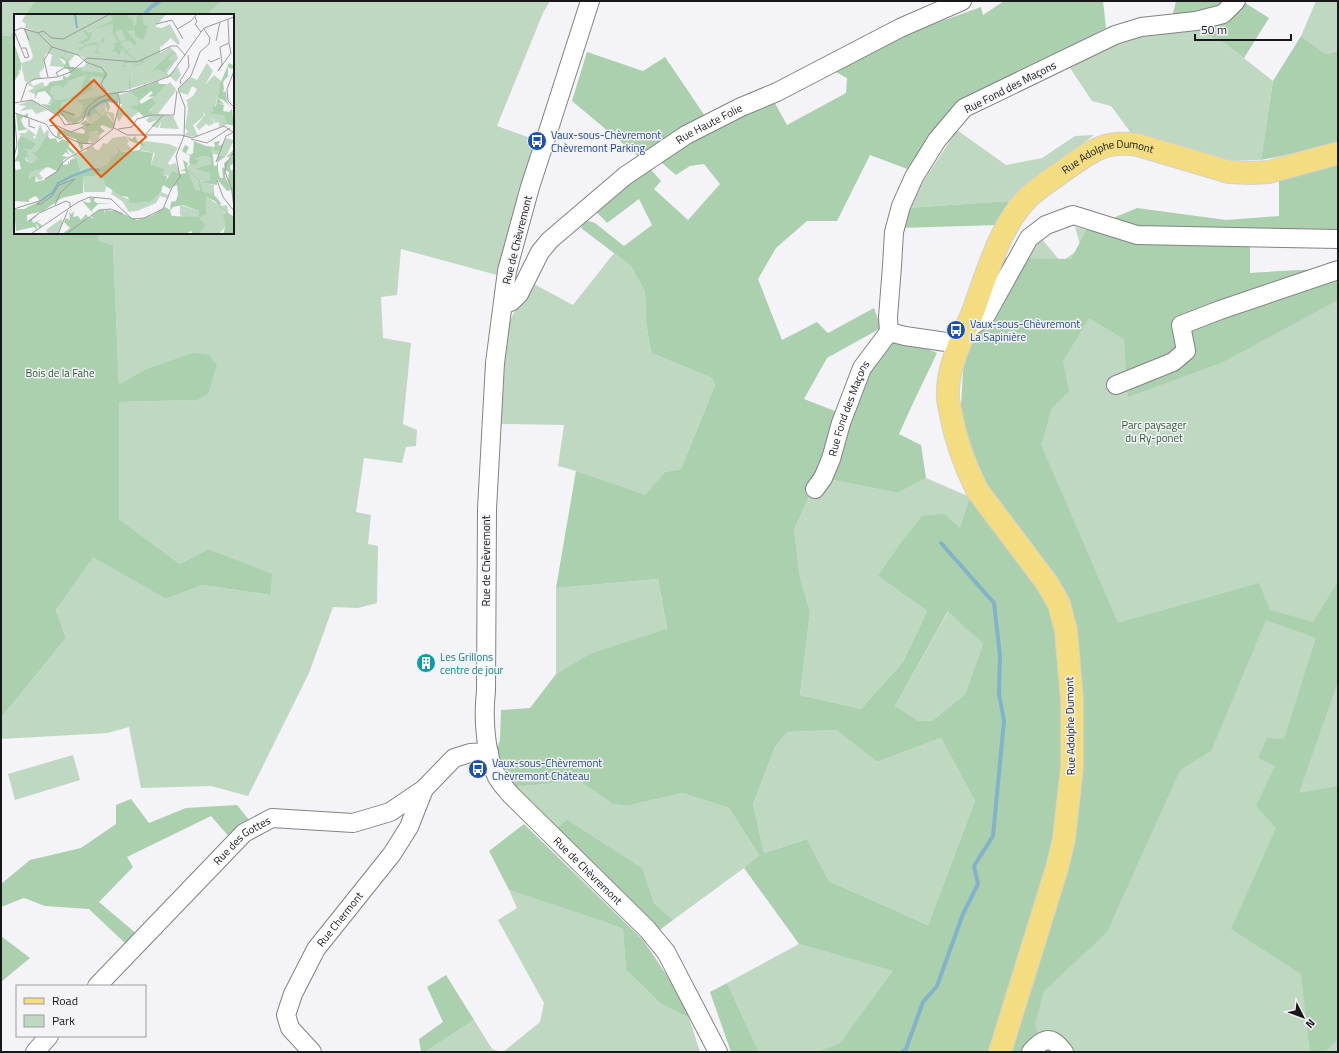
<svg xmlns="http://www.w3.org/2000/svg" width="1339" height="1053" font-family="'Titillium Web',sans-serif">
  <rect width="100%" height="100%" fill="#f4f3f7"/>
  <!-- green -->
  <g fill="#bfd8c1">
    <path d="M1 1H35L25 15H15V29L10 36 1 35Z"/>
    <path d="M222 1H550L543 13 497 126 536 140 497 275 401 249 397 295 381 297 383 338 411 343 403 424 417 430 416 446 406 447 402 463 364 458 356 512 371 515 368 544 378 546 377 603 358 608 333 607 309 673 248 796 211 786 141 788 129 727 108 733 1 739V718L66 638 56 610 93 556 166 599 203 585 269 595 208 549 180 564 119 519V402L197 400 144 370 119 386 113 245 98 240 100 233H233V15H206Z"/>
    <path d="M1316 1H1338V51L1326 54 1301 36Z"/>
    <path d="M1198 31 1226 44 1273 81 1261 160 1223 161 1143 135 1131 133 1111 106 1092 101 1070 68 1132 36Z"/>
    <path d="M957 130 1006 165 1042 158 1075 136 1094 135 1009 201 906 208Z"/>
    <path d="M1075 227 1133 242 1250 247V273L1338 268V1052H1002L1077 834 959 528 878 576 927 611 903 662 861 709 800 695 810 612 800 576 794 530 818 477 898 493 926 478 970 497 964 355 1041 238 1061 262 1081 248Z"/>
    <path d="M614 253 631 266 645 292 646 322 651 353 712 378 715 385 681 469 665 472 645 496 576 471 558 466 564 425 501 424 507 326 530 282 573 305Z"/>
    <path d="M658 579 667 630 589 654 556 674V588Z"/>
    <path d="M949 610 983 644 965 694 932 721H919L895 706Z"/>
    <path d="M836 730 877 762 941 738 975 801 928 925 829 881 807 839 764 853 753 804 775 747 787 732Z"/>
    <path d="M73 755 80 780 15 800 8 774Z"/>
    <path d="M579 781 613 804 627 806 682 793 729 808 759 855 744 868 673 920 654 903 641 868 556 829 513 787Z"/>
    <path d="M509 890 599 920 623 929 626 970 661 1004 689 1018 700 1052H503L540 1022 544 1003 498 920 517 908Z"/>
    <path d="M799 944 894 971 840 1044 817 1052H759L727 983Z"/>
    <path d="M474 1020 492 1049 501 1052H425Z"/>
  </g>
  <!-- forest -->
  <g fill="#abd0ae" fill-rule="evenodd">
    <path d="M35 1H222L206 15H25Z"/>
    <path d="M1004 1H1103L1106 28 963 101 910 170 870 155 837 221H807L776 248 758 279 782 340 817 322 828 333 874 308 881 328 827 358 804 399 840 413 894 335 937 353 914 401 899 434 921 445 926 478 898 493 818 477 794 530 800 576 810 612 800 695 861 709 903 662 927 611 878 576 900 544 922 516 944 514 960 528 977 476 960 422 964 355 999 258 1071 259 1087 229 1137 208 1226 220 1279 216V175L1338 158V232L1224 231 1250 247V273L1338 268V300L1223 362 1128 397 1124 339 1089 318 1063 361 1069 391 1052 408 1041 445 1118 623 1259 583 1270 610 1313 622 1338 582V681L1299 793 1338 786V1039L1325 1052H1310L1301 974 1231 929 1276 828 1256 806 1275 766 1258 758 1267 738 1284 739 1316 638 1266 620 1211 751 1180 770 1107 932 1044 991 1035 1024 1041 1044 1036 1052H817L840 1043 893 971 799 944 744 868 759 855 729 808 682 793 627 806 613 804 579 781 513 787 496 754 500 739 501 710 530 708 556 674 589 654 667 629 658 579 556 588 576 471 645 495 665 472 681 469 715 385 712 378 651 353 646 322 645 292 631 266 581 228 585 220 595 223 624 246 652 225 639 199 607 223 590 205 645 163 661 181 654 189 688 220 720 184 704 164 690 166 676 175 655 157 771 96 787 125 846 93 847 78 834 71 900 36 981 7 983 15ZM948 611 983 644 965 694 932 721H919L895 706ZM836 730 877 762 941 738 975 801 928 925 829 881 807 839 764 853 753 804 775 747 787 732Z"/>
    <path d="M1176 1H1242L1269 18 1244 58 1226 44 1198 31 1168 33Z"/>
    <path d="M15 29V233H100L98 240 113 245 119 385 144 370 193 353 209 355 217 365 208 394 197 400 119 402V519L180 564 208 549 272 574 270 595 203 585 166 599 93 557 56 610 66 638 1 718V35L10 36Z"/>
    <path d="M1301 36 1326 54 1338 51V144L1261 160 1273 81Z"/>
    <path d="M587 52 643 71 665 57 705 116 639 157 572 101Z"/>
    <path d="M1009 201 999 225 898 228 906 208Z"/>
    <path d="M131 799 149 823 186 808 237 805 249 820 230 838 211 816 127 857 133 867 99 902 138 935 127 945 89 909 45 906 24 898 1 907V884L30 860 81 848 116 824V805Z"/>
    <path d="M567 820 642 868 654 903 673 920 657 932 556 829Z"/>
    <path d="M524 824 643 940 682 998 689 1018 661 1004 626 970 623 929 599 920 509 890 489 851Z"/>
    <path d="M1 936 30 958 1 982Z"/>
    <path d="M446 975 474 1020 425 1052H421L419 1039 443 1022 427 987Z"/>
    <path d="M727 983 759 1052H731L710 992Z"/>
  </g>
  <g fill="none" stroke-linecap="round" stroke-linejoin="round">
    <!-- stream -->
    <g stroke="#82b3cb" stroke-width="4">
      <path d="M144 15 151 7 160 1"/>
      <path d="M902 1052 906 1049 923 1002 937 986 963 914 978 884 974 866 993 836 1004 721 999 694 1000 656 994 603 941 543"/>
    </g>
    <!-- minor casing -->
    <g stroke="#838285" stroke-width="20">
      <g id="minor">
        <path id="s1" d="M590 1 546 138 530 187 507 271 495 363 487 509 486 691C483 717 485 754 497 777 501 784 506 789 511 795L647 929 666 952 718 1052"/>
        <path id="s2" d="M503 305 512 301 519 294 540 252 550 240 625 176 686 135 741 107 777 92 900 28 962 1"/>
        <path d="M966 330 985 317 1029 238 1046 225 1073 215 1137 235 1338 239"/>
        <path d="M889 332 905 336 960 344"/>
        <path d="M1116 385 1173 362 1186 351 1181 325 1220 310 1338 270"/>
        <path id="s3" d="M815 489 823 478 831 459 841 423 862 368 889 332 888 317 892 266 894 232 901 206 914 177 937 140 964 108 1115 35 1141 27 1196 21 1223 14 1236 1"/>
        <path id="s4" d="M97 986 244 833 272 818 353 823 390 812 424 789 454 758 470 753 489 752"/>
        <path d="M35 1052 49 1036"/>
        <path id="s5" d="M312 1052 290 1028 286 1015 293 994 316 949 392 854 409 827 424 789"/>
        <path d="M1031 1052C1036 1046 1045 1036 1054 1042 1058 1044 1061 1049 1064 1052"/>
      </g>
    </g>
    <!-- major casing -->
    <g stroke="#d1d1d1" stroke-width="24">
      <g id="major">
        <path id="s6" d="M1000 1052 1057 868 1064 839 1072 767V700L1066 630 1059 604 1047 583 977 490C964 464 955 438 950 410 949 404 947 398 948 392 948 365 962 339 972 314 986 277 1001 220 1032 194 1043 184 1057 176 1069 167 1093 150 1106 140 1138 145L1229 172 1251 173 1269 172 1338 153"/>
      </g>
    </g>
    <!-- minor -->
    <use href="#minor" stroke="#fff" stroke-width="18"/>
    <!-- major -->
    <use href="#major" stroke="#f4dc81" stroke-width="22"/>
  </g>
  <!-- icons -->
  <defs>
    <g id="bus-disc" transform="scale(1)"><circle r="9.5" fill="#1a4fb4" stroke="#f4f3f7"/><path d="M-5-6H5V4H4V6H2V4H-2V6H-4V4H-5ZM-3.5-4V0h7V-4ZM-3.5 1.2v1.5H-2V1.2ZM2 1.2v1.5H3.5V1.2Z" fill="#fff"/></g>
    <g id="building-disc" transform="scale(1)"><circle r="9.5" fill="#0f9aa8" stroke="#f4f3f7"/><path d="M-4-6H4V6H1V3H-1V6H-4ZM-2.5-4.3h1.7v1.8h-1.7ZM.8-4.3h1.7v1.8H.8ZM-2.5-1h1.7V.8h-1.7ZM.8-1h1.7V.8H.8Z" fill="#fff"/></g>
  </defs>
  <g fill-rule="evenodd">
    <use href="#bus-disc" x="537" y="141"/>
    <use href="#bus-disc" x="956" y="330"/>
    <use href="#building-disc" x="426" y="663"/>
    <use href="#bus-disc" x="478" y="769"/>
  </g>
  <g text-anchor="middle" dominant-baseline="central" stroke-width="3" stroke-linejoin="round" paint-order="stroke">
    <!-- street labels -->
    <g font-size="11" fill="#181719" stroke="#f4f3f7">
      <text transform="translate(1010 87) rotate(-27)">Rue Fond des Maçons</text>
      <text stroke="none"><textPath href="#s2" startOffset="280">Rue Haute Folie</textPath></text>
      <text stroke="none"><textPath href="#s6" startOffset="1008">Rue Adolphe Dumont</textPath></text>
      <text transform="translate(517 240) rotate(-76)">Rue de Chèvremont</text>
      <text stroke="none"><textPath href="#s3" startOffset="88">Rue Fond des Maçons</textPath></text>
      <text transform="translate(486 561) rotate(-90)">Rue de Chèvremont</text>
      <text transform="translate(1070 726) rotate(-91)">Rue Adolphe Dumont</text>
      <text stroke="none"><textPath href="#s4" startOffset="206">Rue des Gottes</textPath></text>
      <text stroke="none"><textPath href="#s1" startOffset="922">Rue de Chèvremont</textPath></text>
      <text stroke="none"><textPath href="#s5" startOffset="157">Rue Chermont</textPath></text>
    </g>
    <!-- transit labels -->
    <g font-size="11" fill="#164399" stroke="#f4f3f7" text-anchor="start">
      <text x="551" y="135">Vaux-sous-Chèvremont<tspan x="551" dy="13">Chèvremont Parking</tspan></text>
      <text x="970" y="324">Vaux-sous-Chèvremont<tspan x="970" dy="13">La Sapinière</tspan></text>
      <text x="492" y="763">Vaux-sous-Chèvremont<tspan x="492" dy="13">Chèvremont Château</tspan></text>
    </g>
    <!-- park labels -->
    <g font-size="11" fill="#285e31" stroke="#f4f3f7">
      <text x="60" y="373">Bois de la Fahe</text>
      <text x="1154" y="425">Parc paysager<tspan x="1154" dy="13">du Ry-ponet</tspan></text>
    </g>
    <!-- culture labels -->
    <g font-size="11" fill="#0d838f" stroke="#f4f3f7" text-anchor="start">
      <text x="440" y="657">Les Grillons<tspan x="440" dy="13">centre de jour</tspan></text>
    </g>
  </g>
  <!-- overview -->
  <g transform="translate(14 14)">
    <rect width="220" height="220" fill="#f4f3f7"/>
    <path d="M12 0H152L141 13 148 14 156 10 166 29 164 31 157 24 147 33 146 32V39L156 33 162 39 164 44 153 59 155 61 164 53 167 61 162 68 156 62 81 86 73 102 78 104 77 100 84 99 86 103 79 109 76 110 71 103 56 108 46 94 34 90 38 82 31 77 24 78 20 86 22 81 14 77 20 74 13 70 16 68 19 72 29 68 30 72H33L36 68 49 66V61L53 64 62 55 71 52 72 48 69 43 53 38 61 41 54 49 49 43 50 41 45 44 50 50 49 53 36 52 38 41 33 39 35 36 31 41 30 54 25 59 27 64 11 68 7 49 17 46 19 42 10 15 20 16 11 14 12 10 8 7ZM193 49 199 57 191 71 200 61 207 67 200 97 196 99H213L211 103 212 110 205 113V108L201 109 197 101 200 109 195 112 190 108 192 110 185 116 182 112 191 101 189 98 190 102 179 111 184 122 172 123 171 120 174 118 171 114 174 95 173 87H171L179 82 183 75 178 72 174 81 165 78V73L177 63 183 66ZM156 68 162 75 161 78 144 100 159 102 165 115 146 114 147 107 144 114 137 112 143 106 135 109 132 106 138 100 135 98 143 89 137 84ZM115 78 124 84V92L121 91 126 97 116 105 109 101 105 108 102 101 108 90H106L105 81ZM18 86 33 96 22 100 18 95 6 97 12 92 4 91ZM91 88 92 97 100 99 101 111 93 99 88 102 82 95 84 91ZM26 110 30 120 33 116 35 117 23 137 19 138 25 144 18 149 12 146 13 137 9 135 22 131 7 122 8 119H12L14 115 22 121 19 123 21 125ZM74 123a6 6 0 1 1 12 0a6 6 0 1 1-12 0ZM111 122 115 127 113 130 119 136 107 138 102 129 104 138 93 150 85 154 75 153 65 157 59 141 73 137 72 135 79 132 82 136H85L89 129 93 130 98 124ZM212 124 220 126 212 142 199 140 198 133 207 135 204 140ZM131 127 155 130 164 134 154 149 155 151 162 149 165 159 159 157 156 162 149 161 137 151 141 139 126 136 128 132 134 133 129 129ZM189 142 197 144 198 150 181 155 196 159V168L190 169 200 171 198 181 189 178 186 166 173 154 179 145ZM33 153 25 159 29 165 24 166 22 162 15 165 16 158ZM173 156 184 166 186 177 181 175ZM88 161 93 168 91 178H70L69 163ZM99 175 107 182 123 189 136 188 147 178 154 181 153 184 146 182 142 189 123 197 115 198 108 187 97 180ZM192 183 207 192 213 191V199L208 195 212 200 213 211 205 220H186L190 212 185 204 191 195ZM166 191 185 197V203L172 204 166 201ZM47 205 49 208 44 220H34L32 216Z" fill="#bfd8c1"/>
    <path d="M96 0H111L119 6V13L123 10 122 3 128 0 130 11 134 12 129 26 121 22V16L113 17 122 28 121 32 115 26 106 29 112 37 117 34 113 38 116 40 123 47 131 43 125 37 132 43 127 51 120 52V55L119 51 127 50V48L111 49V53H107L110 51V47H122L112 39 110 46 111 37 108 34 105 42 102 37 98 38 102 31H98L104 28 99 19 89 24 91 27 87 29V25L99 18V9L81 15 99 6ZM107 15 112 25 106 28 101 18ZM68 14 74 19 78 18 76 26 69 29 72 31 82 28 86 32 82 37 89 41 80 38 85 32 82 30 72 32 67 35 68 38 62 32 66 34 71 32 68 29 63 30 74 24ZM0 29 7 49V56L4 57 6 58 0 68ZM52 37 53 38 49 43 55 48 56 53 68 54 67 57 94 59 93 64 77 62 75 66 82 67 78 71 79 75 64 83 65 86 115 76V71H112L115 70V58L116 64 117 75 104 80 105 87 102 95 103 90 94 88 96 93 93 101 101 111 98 115 88 111 86 113 91 117 85 121 83 117 76 118 74 130H69V135L67 136 62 125 46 120 47 124 43 123V118L46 115 70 120 71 117 67 114 73 113 66 110 72 106 76 110 79 109 86 103 84 100H78V104L72 102 60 111 47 101 45 102 27 90 37 91 39 86 31 77 24 78 20 86 22 77 33 72 36 68 49 66V61L53 64 57 60 54 55 49 53 52 48 50 46 44 43 49 42ZM73 60 67 72 70 78 48 86H41L36 78 37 73 45 71 49 74 54 67ZM58 84H63V87L70 92 66 102 59 105 61 100 47 94V89ZM91 89 94 98 88 102 82 95 84 91ZM159 37 163 43 159 39 155 44V48L161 45 151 56 153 60 144 55 137 58ZM215 49 220 52 218 55 214 53V62L209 68 210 76 208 77 212 78 213 88 220 95 209 86V81V86L204 84 210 90 203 89 210 91 209 97 215 98 218 95 220 112 213 110 206 113 212 109 210 101 195 99 200 97 198 93 202 92 206 70ZM144 67 145 70H153L141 82 134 83 139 79 137 77 125 87 127 90 137 84 143 89 135 97 139 100 130 103 123 96 118 95 117 92 124 91V84L115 78ZM14 99V104L9 103 7 106 10 113 14 115 4 117 2 100 9 102ZM35 117 34 123 37 125 42 124 44 129 48 125 55 128V133L62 139 59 140 52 134 56 142 52 138 48 142 55 143 49 146V151L54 150V147L56 150V146L62 144 66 157 75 153 85 154 93 150 98 144 94 140 99 143 104 138 102 129 107 138 126 136 127 131 116 127 112 122 118 125 121 122 124 128 130 126 129 129 134 133 128 132 127 137 148 140 139 139 137 151 150 155 149 161 153 162 152 166 159 157 165 159V162L156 175 149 171 147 178 136 188 123 189H116L114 183 107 182 92 172 88 161 69 163V179L48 184 29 197 13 201V207L26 200 18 206 19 209 28 205 23 208 28 211 26 215 22 209 23 217 20 213 2 217 0 195H10L26 187 22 182 15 185V188L0 187V152L2 156 7 155 5 147 0 148 4 140V127L7 121 4 120 8 119 7 122 23 130 16 136 9 134 13 137V141H16L11 144 12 147 18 149 24 144 18 138 23 137ZM34 153 43 157 30 166 21 168 22 161 15 165 16 158ZM170 123 192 132 201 133 200 128 206 127 204 132 210 130 204 140 206 135 202 137 198 133 200 152 203 151 204 141 212 142 204 148V156L206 164H209L208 154 211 153V163L218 176 220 194 217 176 213 177 203 165V171L190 169V167H196V159L180 155 197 150V144L189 142 180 145 185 146 182 151 175 149 176 142 168 137 171 131 175 133 172 139 176 141 179 139 180 127ZM220 135V149L216 152 217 157 220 155V180L214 167 215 158 211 156 210 149 217 144 219 141 212 144ZM169 146 174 149 173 154 186 166 189 178 198 180 200 173V181L207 189 206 191 213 198V192L214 199 220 203V220H209L212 211 209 202 212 199 201 187 192 183V200L185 204 191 211 186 220H179L177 217 172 220H59V216V220H48L56 214 50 208 52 204 56 206 55 198 57 200 60 197 59 203 64 202 67 206 72 200 74 203 69 208 76 203 80 205 77 202 85 196H90V200L91 196 103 197 123 206 139 201 151 193 156 196 157 188 162 187 164 180 163 171 158 173 166 160 172 159 171 157H166L171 155ZM174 157 184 166 186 177 181 175ZM169 191 185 197V203L158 202 156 197 159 193ZM75 184H81L80 187 83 189 98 190H84L78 196 79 199 68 187 75 189 77 187Z" fill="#abd0ae" fill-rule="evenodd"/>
    <path fill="none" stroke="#82b3cb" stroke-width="2" d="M61 0 63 14M74 102 76 96 87 88 97 85 104 89M28 186 39 178 44 169 58 162 77 155 86 156"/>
    <path fill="none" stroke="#9c9b9e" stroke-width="1" d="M181 3 183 8 181 10 187 18M142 10 158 6 169 25M10 14 15 26M163 15 177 7 183 0M0 17 11 44 15 43 12 34H8M0 17 7 14 24 19M24 19 38 33 64 41 72 48 88 54 92 60 87 70 93 79M24 19 29 17 38 24 49 25 96 0M202 27 206 8M163 32 171 41M206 33 208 50 204 57 217 39 215 29M206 33 215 29 214 5M194 46 197 48 206 44M220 57 213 75 214 87 220 93M34 63 30 46 38 33M45 63 42 59 50 54H60M167 70 166 67 175 53 174 41M7 87 13 69 21 65 43 63 57 58 73 44 123 48 157 32H163M0 89 18 86 46 103 51 111 65 109 69 106 73 94 83 85 94 80 116 77 156 62 190 14 220 3M0 96 3 131 0 143M1 99 32 110 39 121 46 125 50 122 66 129 80 130M15 105V112L21 114M56 110 45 96 61 101M35 112 41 111 57 118 76 110M100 114 113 121H167L178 124 210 112 219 118M104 115 118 113 123 105 138 101H160L163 77M131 121 149 101M177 125 193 129 216 114M220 138 212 150 211 158 218 176 220 194M202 148 212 122 220 118M31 165 44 157 47 150 56 143 79 131 99 115 106 88 104 80M203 166 209 183 220 197M0 195 28 186 23 190H27L38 182 45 171 61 165 46 179 41 191M15 207 25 199 52 187 56 189V194M17 220 64 188 76 183 97 185 118 205 130 204 149 195 158 173 166 163 162 142 170 122 171 93 164 75 177 62 186 38 195 30 196 24 190 15M44 220 54 196M52 220 85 196 97 195 109 200"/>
    <path fill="#e8590c" fill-opacity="0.15" stroke="#e8590c" stroke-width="2" d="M80 66 132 123 87 163 36 106Z"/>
    <rect width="220" height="220" fill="none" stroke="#181719" stroke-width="2"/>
  </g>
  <!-- border -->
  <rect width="1339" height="1053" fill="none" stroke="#181719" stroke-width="4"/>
  <!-- legend -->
  <rect x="16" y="985" width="130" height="52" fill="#f4f3f7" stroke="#9c9b9e"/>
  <rect x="24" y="998" width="20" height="6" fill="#f4dc81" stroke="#9c9b9e"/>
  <text x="52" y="1005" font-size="12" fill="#181719">Road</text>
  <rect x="24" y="1015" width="20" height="12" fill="#bfd8c1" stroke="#9c9b9e"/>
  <text x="52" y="1025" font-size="12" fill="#181719">Park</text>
  <!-- north arrow -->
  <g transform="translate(1303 1017) rotate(132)" stroke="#f4f3f7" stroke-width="3" paint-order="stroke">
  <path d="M0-3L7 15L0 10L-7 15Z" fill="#181719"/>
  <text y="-6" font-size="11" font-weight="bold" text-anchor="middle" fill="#181719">N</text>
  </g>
  <!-- scale -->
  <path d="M1195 34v6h96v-6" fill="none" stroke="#181719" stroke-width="2"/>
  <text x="1201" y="34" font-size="12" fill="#181719" stroke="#f4f3f7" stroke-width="3" paint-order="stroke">50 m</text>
</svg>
